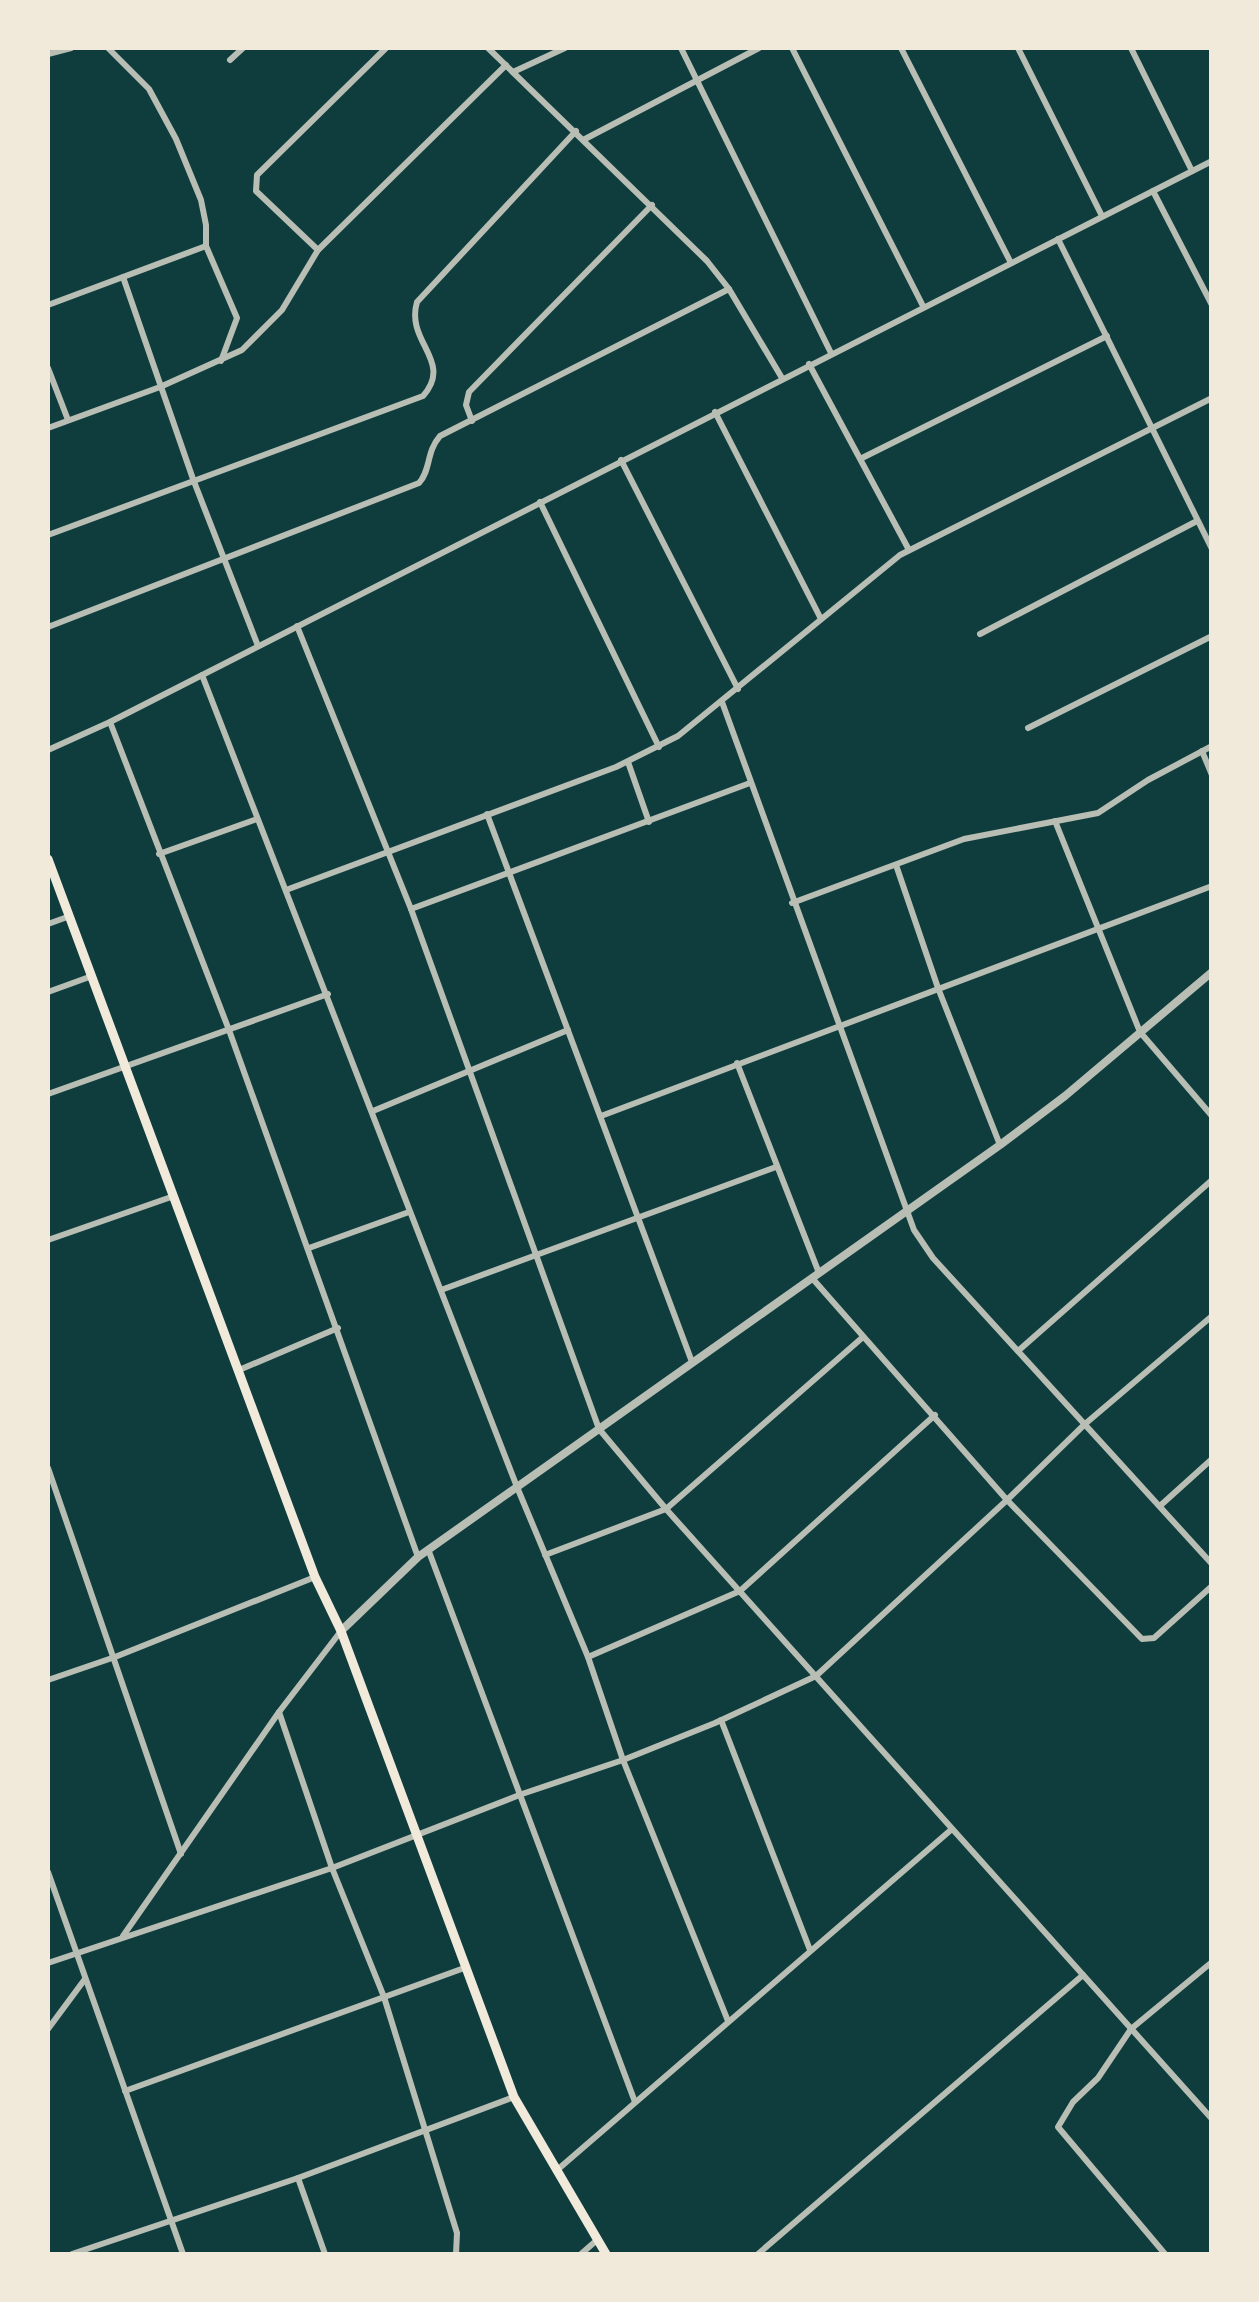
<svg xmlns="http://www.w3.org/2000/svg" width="1259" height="2302" font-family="'Open Sans',sans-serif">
  <rect width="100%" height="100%" fill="#0f3d3e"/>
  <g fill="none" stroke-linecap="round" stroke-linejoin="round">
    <!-- minor -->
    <g stroke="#b8beb3" stroke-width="6">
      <path d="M108 48 149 89 176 139 201 200 206 225V246L237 318 221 361"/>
      <path d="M488 48 707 261 729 289 782 378"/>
      <path d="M681 48 831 353"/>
      <path d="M792 48 923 306"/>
      <path d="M901 48 1011 263"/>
      <path d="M1018 48 1102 216"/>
      <path d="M1131 48 1192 171"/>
      <path d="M48 54 71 48"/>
      <path d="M230 60 243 48"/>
      <path d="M513 72 565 48"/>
      <path d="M585 139 759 48"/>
      <path d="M1153 191 1212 305"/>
      <path d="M1058 239 1212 549"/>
      <path d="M318 250 256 191 257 175 386 48"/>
      <path d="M123 277 193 479 258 646"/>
      <path d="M48 305 206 246"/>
      <path d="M809 364 909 550"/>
      <path d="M48 368 68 420"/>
      <path d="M715 412 821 619"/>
      <path d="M472 421 466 405 469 392 652 205"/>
      <path d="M48 428 160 387 242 350 282 310 318 250 506 65"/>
      <path d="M862 458 1107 336"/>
      <path d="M621 460 738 689"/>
      <path d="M540 502 659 747"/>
      <path d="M48 535 423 396C454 361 405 342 417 302L576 131"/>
      <path d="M297 626 411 909 599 1429 666 1509 1212 2119"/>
      <path d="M48 627 419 483C431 470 426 452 440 436L729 289"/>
      <path d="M980 634 1197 521"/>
      <path d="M202 675 517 1487 588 1657 623 1760 728 2021"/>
      <path d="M722 702 914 1230 933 1258 1212 1564"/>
      <path d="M110 722 229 1030 418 1557"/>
      <path d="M1028 728 1212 636"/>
      <path d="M48 750 110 722 1212 161"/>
      <path d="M1202 751 1212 775"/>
      <path d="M628 762 649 822"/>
      <path d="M487 814 692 1362"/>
      <path d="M1055 821 1140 1032 1212 1116"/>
      <path d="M159 854 257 819"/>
      <path d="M896 865 938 988 1000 1145"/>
      <path d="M286 890 616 767 678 736 900 555 1212 398"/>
      <path d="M792 903 964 839 1098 813 1148 780 1212 746"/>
      <path d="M411 909 750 783"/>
      <path d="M48 924 70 916"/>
      <path d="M48 992 92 976"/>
      <path d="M737 1063 819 1273"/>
      <path d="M48 1094 328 994"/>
      <path d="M373 1111 568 1030"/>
      <path d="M601 1116 1212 886"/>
      <path d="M48 1240 174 1196"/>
      <path d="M309 1248 409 1212"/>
      <path d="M812 1278 1007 1500 1142 1639 1154 1638 1212 1586"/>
      <path d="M441 1290 776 1167"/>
      <path d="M1018 1351 1212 1180"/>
      <path d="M239 1370 338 1328"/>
      <path d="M48 1468 181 1854"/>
      <path d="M1161 1505 1212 1459"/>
      <path d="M428 1549 635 2102"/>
      <path d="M545 1555 666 1509 863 1337"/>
      <path d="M588 1657 740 1591 935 1415"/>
      <path d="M48 1680 115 1657 315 1577"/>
      <path d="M279 1712 332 1868 384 1997 457 2233 456 2254"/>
      <path d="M721 1720 810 1950"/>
      <path d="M48 1872 183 2254"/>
      <path d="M123 1936 279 1712 341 1631"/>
      <path d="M48 1963 332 1868 522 1794 623 1760 715 1723 816 1676 1007 1500 1085 1424 1212 1316"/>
      <path d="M48 2029 85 1979"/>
      <path d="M125 2091 467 1967"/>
      <path d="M556 2171 952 1829"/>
      <path d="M298 2178 325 2254"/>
      <path d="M72 2254 298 2178 514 2097"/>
      <path d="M581 2254 597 2240"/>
      <path d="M758 2254 1083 1975"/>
      <path d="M1165 2254 1058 2127 1073 2102 1098 2078 1131 2029 1212 1962"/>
    </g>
    <!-- tertiary -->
    <path stroke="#b8beb3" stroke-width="8" d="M341 1631 418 1557 1000 1145 1065 1096 1212 972"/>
    <!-- secondary -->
    <path stroke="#f1e9da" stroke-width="9" d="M48 859 315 1577 341 1631 514 2097 606 2254"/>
  </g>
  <!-- border -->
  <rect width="1259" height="2302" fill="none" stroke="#f1e9da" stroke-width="100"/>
</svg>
